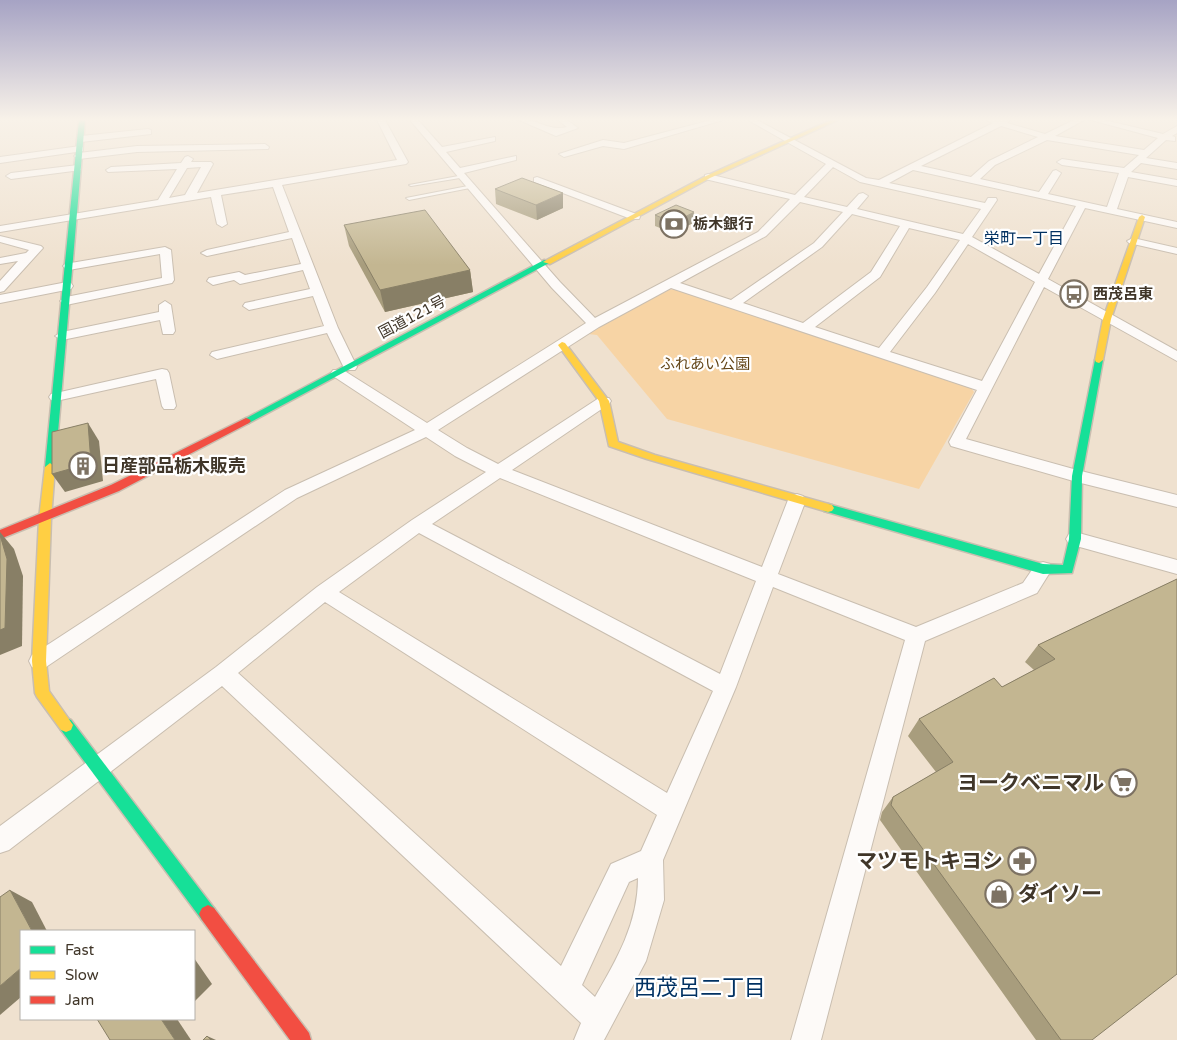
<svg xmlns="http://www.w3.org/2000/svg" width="1177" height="1040" font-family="'Varela Round','Noto Sans JP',sans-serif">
  <rect width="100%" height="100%" fill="#efe1cf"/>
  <!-- green -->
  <path fill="#f7d4a5" d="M678 289 969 385 974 392 919 489 667 419 597 335 588 334 666 290Z"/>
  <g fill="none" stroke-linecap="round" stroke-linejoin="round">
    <!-- lane casing -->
    <g stroke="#c9beb0" stroke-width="2">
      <g id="lane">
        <path d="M464 175H466V177L411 186 409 185Z"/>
        <path d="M473 185 475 186V187L409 200 406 198Z"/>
      </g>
    </g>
    <!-- street casing -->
    <g stroke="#c9beb0" stroke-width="2">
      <g id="street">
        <path d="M377 120H385L408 162 406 164 282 185 338 328 357 367 355 370H345L327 333 217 359 210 355 212 352 324 326 313 296 249 310 243 306 245 303 310 289 303 270 240 284 234 280 213 285 207 281 209 278 239 272 245 275 301 264 292 238 207 256 201 253 207 250 289 232 273 187 221 195 227 224 222 227 217 224 211 197 0 232V226L158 200 177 169 108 172 106 170 111 167 181 163 185 157 188 156 193 159 191 162H211L213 164 197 193 397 160ZM201 167 185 195 169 198 187 168Z"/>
        <path d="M410 120H418L442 147 495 137V141L446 152 460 168 516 156V160L464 173 560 282 595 318 758 232 790 199 705 179V175L708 174 795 195 826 164 748 120H757L866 178 879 180 993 123 986 120H1010L1007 123 1045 134 1074 120H1084L1055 136 1144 150 1158 138 1091 120H1104L1163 134 1177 126V133L1172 136 1175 137V141L1166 140 1146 158 1177 163V169L1141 163 1131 172 1177 180V186L1128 177 1117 209 1177 222V228L1085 208 1048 279 1177 351V361L1044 287 966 439 1077 470 1177 495V507L1077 482 951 446 949 442 977 390 671 288 599 327 438 430 467 448 498 464 599 398H609L611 401 609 404 512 470 762 567 788 500 791 496 797 494 803 496 806 500 778 574 916 627 1023 583 1036 564 1043 562 1050 564 1052 569 1037 593 925 641 821 1040H791L905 640 773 587 736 687 663 860 664 900 646 961 604 1040H574L581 1023 222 686 9 850 0 853V826L216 667 317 587 412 520 486 472 455 456 426 437 297 498 46 667 39 670 32 667 29 661 32 655 285 490 415 430 333 376 331 373 333 370H343L427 423 586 323 552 288ZM1001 126 1038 137 989 161 971 177 921 166ZM1047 140 1139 155 1124 168 1062 159 1057 162 1062 165 1119 173 1107 207 1048 194 1061 173 1056 170 1053 171 1039 192 980 179 995 165ZM833 167 860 182 981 209 963 234 857 209 868 196 863 193 859 194 847 207 804 197ZM913 170 1076 206 1039 274 972 237 997 200 996 198H988L985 203 889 183ZM800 202 843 212 814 243 731 300 680 283 766 236ZM852 214 900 226 871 272 803 323 743 303 822 247ZM909 228 960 240 927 287 879 348 815 327 880 277ZM968 244 1035 282 982 381 890 352 935 293ZM500 478 756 581 720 674 432 524ZM419 533 713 691 667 793 339 592ZM325 602 657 815 641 851 611 864 561 966 238 673ZM638 878C638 923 617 959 595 997L582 985 629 882Z"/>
        <path d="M519 120C537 118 548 132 567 127L558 120H567L578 128 556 136Z"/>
        <path d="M711 120H723L624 149 603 146 564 157 559 154 603 140 624 143Z"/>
        <path d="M148 129 151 130V134L81 142 77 139 81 136Z"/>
        <path d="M265 144 269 147 268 149 137 152 79 159 74 156 79 153 137 146Z"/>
        <path d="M80 146 83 147V151L0 163V157Z"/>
        <path d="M78 165 81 166V170L11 179 6 176 11 173Z"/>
        <path d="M537 177 639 215 640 217 639 219H631L534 182V178Z"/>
        <path d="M0 236 41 246 43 248 4 291 0 292V281L18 261 0 264V258L26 253 29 250 0 242Z"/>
        <path d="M1133 238 1177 248V254L1129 243 1127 241Z"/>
        <path d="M165 247 171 250 174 280 172 283 66 305 60 301 66 297 162 278 160 254 69 270 65 268 63 266 65 264Z"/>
        <path d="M67 282 71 283 73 286 71 289 0 303V295Z"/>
        <path d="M165 301 171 305 175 331 173 334H163L160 320 62 340 55 336 62 332 159 312V305Z"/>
        <path d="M162 369 167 370 169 373 176 406 174 409H164L162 406 156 379 56 401 51 400 49 397 51 394 56 393Z"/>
        <path d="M1075 532 1177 560V574L1069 544 1066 539 1069 534Z"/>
      </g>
    </g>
    <!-- fast casing -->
    <g stroke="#c9beb0" stroke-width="3">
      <g id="fast">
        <path d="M79 120H85L55 467 50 471 45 467Z"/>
        <path d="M544 260 551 262 249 423 246 424 241 421Z"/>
        <path d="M1099 357 1103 360 1082 476 1081 539 1072 573 1043 574 824 511 822 508 828 504 1043 564 1063 565 1069 539 1072 476 1095 360Z"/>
        <path d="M66 718 71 720 214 908 217 914 214 920 208 923 202 920 61 730 59 725 61 720Z"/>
      </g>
    </g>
    <!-- slow casing -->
    <g stroke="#c9beb0" stroke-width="3">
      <g id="slow">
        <path d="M831 120H838L710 178 550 264 543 262 706 176Z"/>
        <path d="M1142 215 1145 217 1111 319 1103 360 1099 363 1096 362 1095 360 1103 319 1139 217Z"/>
        <path d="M562 342 565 343 609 401 618 442 655 455 832 505 834 508 832 511 828 512 647 459 609 446 599 401 558 345Z"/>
        <path d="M50 463 55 467 51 519 46 661 49 691 73 725 71 730 66 732 61 730 37 697 35 693 32 661 39 519 45 467Z"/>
      </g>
    </g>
    <!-- jam casing -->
    <g stroke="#c9beb0" stroke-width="3">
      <g id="jam">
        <path d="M246 418 249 419 251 421 249 423 119 491 0 539V530L111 485Z"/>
        <path d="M208 905 214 908 309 1033 311 1040H290L202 920 199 914 202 908Z"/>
      </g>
    </g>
    <!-- lane -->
    <use href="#lane" fill="#fdfaf8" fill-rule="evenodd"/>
    <!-- street -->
    <use href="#street" fill="#fdfaf8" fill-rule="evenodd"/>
    <!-- fast -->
    <use href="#fast" fill="#16e098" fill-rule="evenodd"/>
    <!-- slow -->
    <use href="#slow" fill="#ffcf43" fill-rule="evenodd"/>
    <!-- jam -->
    <use href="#jam" fill="#f24e42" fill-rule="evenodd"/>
  </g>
  <!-- wall -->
  <g fill="#a89d7d">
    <path d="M495 189 563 208 537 220 496 204Z"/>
    <path d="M655 215 693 223 673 233 655 226Z"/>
    <path d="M344 225 470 270 473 292 385 312 349 246Z"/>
    <path d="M1177 579 1092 1040H1036L880 820 882 812 893 797 936 772 908 736 919 719 1002 687 1034 670 1025 662 1038 645Z"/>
  </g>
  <!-- shaded-wall -->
  <g fill="#887f66">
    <path d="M563 193V208L537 220 536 205Z"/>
    <path d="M694 212 693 223 673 233 674 223Z"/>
    <path d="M470 270 473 292 385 312 380 290Z"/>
    <path d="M88 423 99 441 103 481 65 492 52 474Z"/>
    <path d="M0 532 14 549 23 576 22 646 0 655Z"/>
    <path d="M10 890 32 902 47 931H32Z"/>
    <path d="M194 958 212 984 194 1002Z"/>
    <path d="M21 968V997L0 1015V986Z"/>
    <path d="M161 1019H177L191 1040H175Z"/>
    <path d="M207 1036 216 1040H211Z"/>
  </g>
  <!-- building -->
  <g fill="#c3b691" stroke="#887f66">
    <path d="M522 178 563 193 536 205 495 189Z"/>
    <path d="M676 205 694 212 674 223 655 215Z"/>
    <path d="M425 210 470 270 380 290 344 225Z"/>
    <path d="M88 423 91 463 52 474V432Z"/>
    <path d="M0 535 7 559 5 628 0 630Z"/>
    <path d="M1177 579V974L1092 1040H1061L891 805 893 797 953 762 919 719 994 678 1002 687 1055 659 1038 645Z"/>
    <path d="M10 890 32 931H21V968L0 986V897Z"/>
    <path d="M97 1019H161L175 1040H110Z"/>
    <path d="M207 1036 211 1040H203Z"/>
  </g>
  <!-- sky -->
  <linearGradient id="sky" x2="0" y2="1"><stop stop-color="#a6a3c4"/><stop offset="0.45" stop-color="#f8f2e9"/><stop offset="1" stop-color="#f8f2e9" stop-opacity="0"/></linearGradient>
  <rect width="1177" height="265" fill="url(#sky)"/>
  <!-- icons -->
  <defs>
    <g id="bank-ring" transform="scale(1.4375)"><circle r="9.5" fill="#fff" stroke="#7d7263" stroke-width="1.5"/><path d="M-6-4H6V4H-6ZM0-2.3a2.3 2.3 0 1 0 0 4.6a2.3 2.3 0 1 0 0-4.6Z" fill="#7d7263"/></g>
    <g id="bus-ring" transform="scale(1.4375)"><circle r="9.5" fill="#fff" stroke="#7d7263" stroke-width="1.5"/><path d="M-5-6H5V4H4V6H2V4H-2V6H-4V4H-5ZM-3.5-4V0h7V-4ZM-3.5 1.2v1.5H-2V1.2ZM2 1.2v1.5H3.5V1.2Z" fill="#7d7263"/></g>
    <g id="building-ring" transform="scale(1.4375)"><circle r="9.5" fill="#fff" stroke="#7d7263" stroke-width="1.5"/><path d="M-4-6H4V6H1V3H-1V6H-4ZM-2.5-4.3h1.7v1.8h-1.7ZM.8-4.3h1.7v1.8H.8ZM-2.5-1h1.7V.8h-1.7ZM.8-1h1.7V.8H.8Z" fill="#7d7263"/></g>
    <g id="supermarket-ring" transform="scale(1.4375)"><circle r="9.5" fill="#fff" stroke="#7d7263" stroke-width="1.5"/><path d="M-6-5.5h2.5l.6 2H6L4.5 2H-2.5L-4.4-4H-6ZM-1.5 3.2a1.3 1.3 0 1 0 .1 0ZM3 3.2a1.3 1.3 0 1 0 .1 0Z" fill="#7d7263"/></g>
    <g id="pharmacy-ring" transform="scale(1.4375)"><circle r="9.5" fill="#fff" stroke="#7d7263" stroke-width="1.5"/><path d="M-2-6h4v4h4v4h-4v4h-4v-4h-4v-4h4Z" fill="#7d7263"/></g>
    <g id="shop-ring" transform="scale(1.4375)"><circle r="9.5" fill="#fff" stroke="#7d7263" stroke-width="1.5"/><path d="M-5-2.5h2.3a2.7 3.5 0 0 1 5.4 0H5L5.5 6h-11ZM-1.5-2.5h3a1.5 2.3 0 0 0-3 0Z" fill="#7d7263"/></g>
  </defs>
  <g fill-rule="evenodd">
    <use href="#bank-ring" x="674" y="224"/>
    <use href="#bus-ring" x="1074" y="294"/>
    <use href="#building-ring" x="83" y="466"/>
    <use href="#supermarket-ring" x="1123" y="783"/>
    <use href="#pharmacy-ring" x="1022" y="861"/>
    <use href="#shop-ring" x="999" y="894"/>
  </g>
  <g text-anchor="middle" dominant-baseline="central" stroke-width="4.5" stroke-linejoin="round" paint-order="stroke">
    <!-- far-poi labels -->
    <g font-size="15" font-weight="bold" fill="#403629" stroke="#fff" text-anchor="start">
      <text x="693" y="224">栃木銀行</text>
      <text x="1093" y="294">西茂呂東</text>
    </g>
    <!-- far-street labels -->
    <g font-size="15" fill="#403629" stroke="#fff">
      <text transform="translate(412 317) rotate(-28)">国道121号</text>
    </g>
    <!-- far-park labels -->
    <g font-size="15" fill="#644618" stroke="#fff">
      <text x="705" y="364">ふれあい公園</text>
    </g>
    <!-- far-neighbourhood labels -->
    <g font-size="16" fill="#013162" stroke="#fff">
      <text x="1024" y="239">栄町一丁目</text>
    </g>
    <!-- poi labels -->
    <g font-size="18" font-weight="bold" fill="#403629" stroke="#fff" text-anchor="start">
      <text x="102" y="466">日産部品栃木販売</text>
    </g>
    <!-- near-poi labels -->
    <g font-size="21" font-weight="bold" fill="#403629" stroke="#fff" text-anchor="end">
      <text x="1104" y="783">ヨークベニマル</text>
      <text x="1003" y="861">マツモトキヨシ</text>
      <text x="1018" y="894" text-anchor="start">ダイソー</text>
    </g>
    <!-- near-neighbourhood labels -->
    <g font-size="22" fill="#013162" stroke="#fff">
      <text x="700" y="988">西茂呂二丁目</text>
    </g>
  </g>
  <!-- legend -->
  <rect x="20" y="930" width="175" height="90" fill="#ffffff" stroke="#b3afa9"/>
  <rect x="30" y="946" width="25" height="8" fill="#16e098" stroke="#b3afa9"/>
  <text x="65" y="955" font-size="15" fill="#403629">Fast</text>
  <rect x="30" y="971" width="25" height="8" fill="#ffcf43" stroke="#b3afa9"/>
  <text x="65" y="980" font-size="15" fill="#403629">Slow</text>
  <rect x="30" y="996" width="25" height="8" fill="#f24e42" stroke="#b3afa9"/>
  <text x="65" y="1005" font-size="15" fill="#403629">Jam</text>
</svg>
